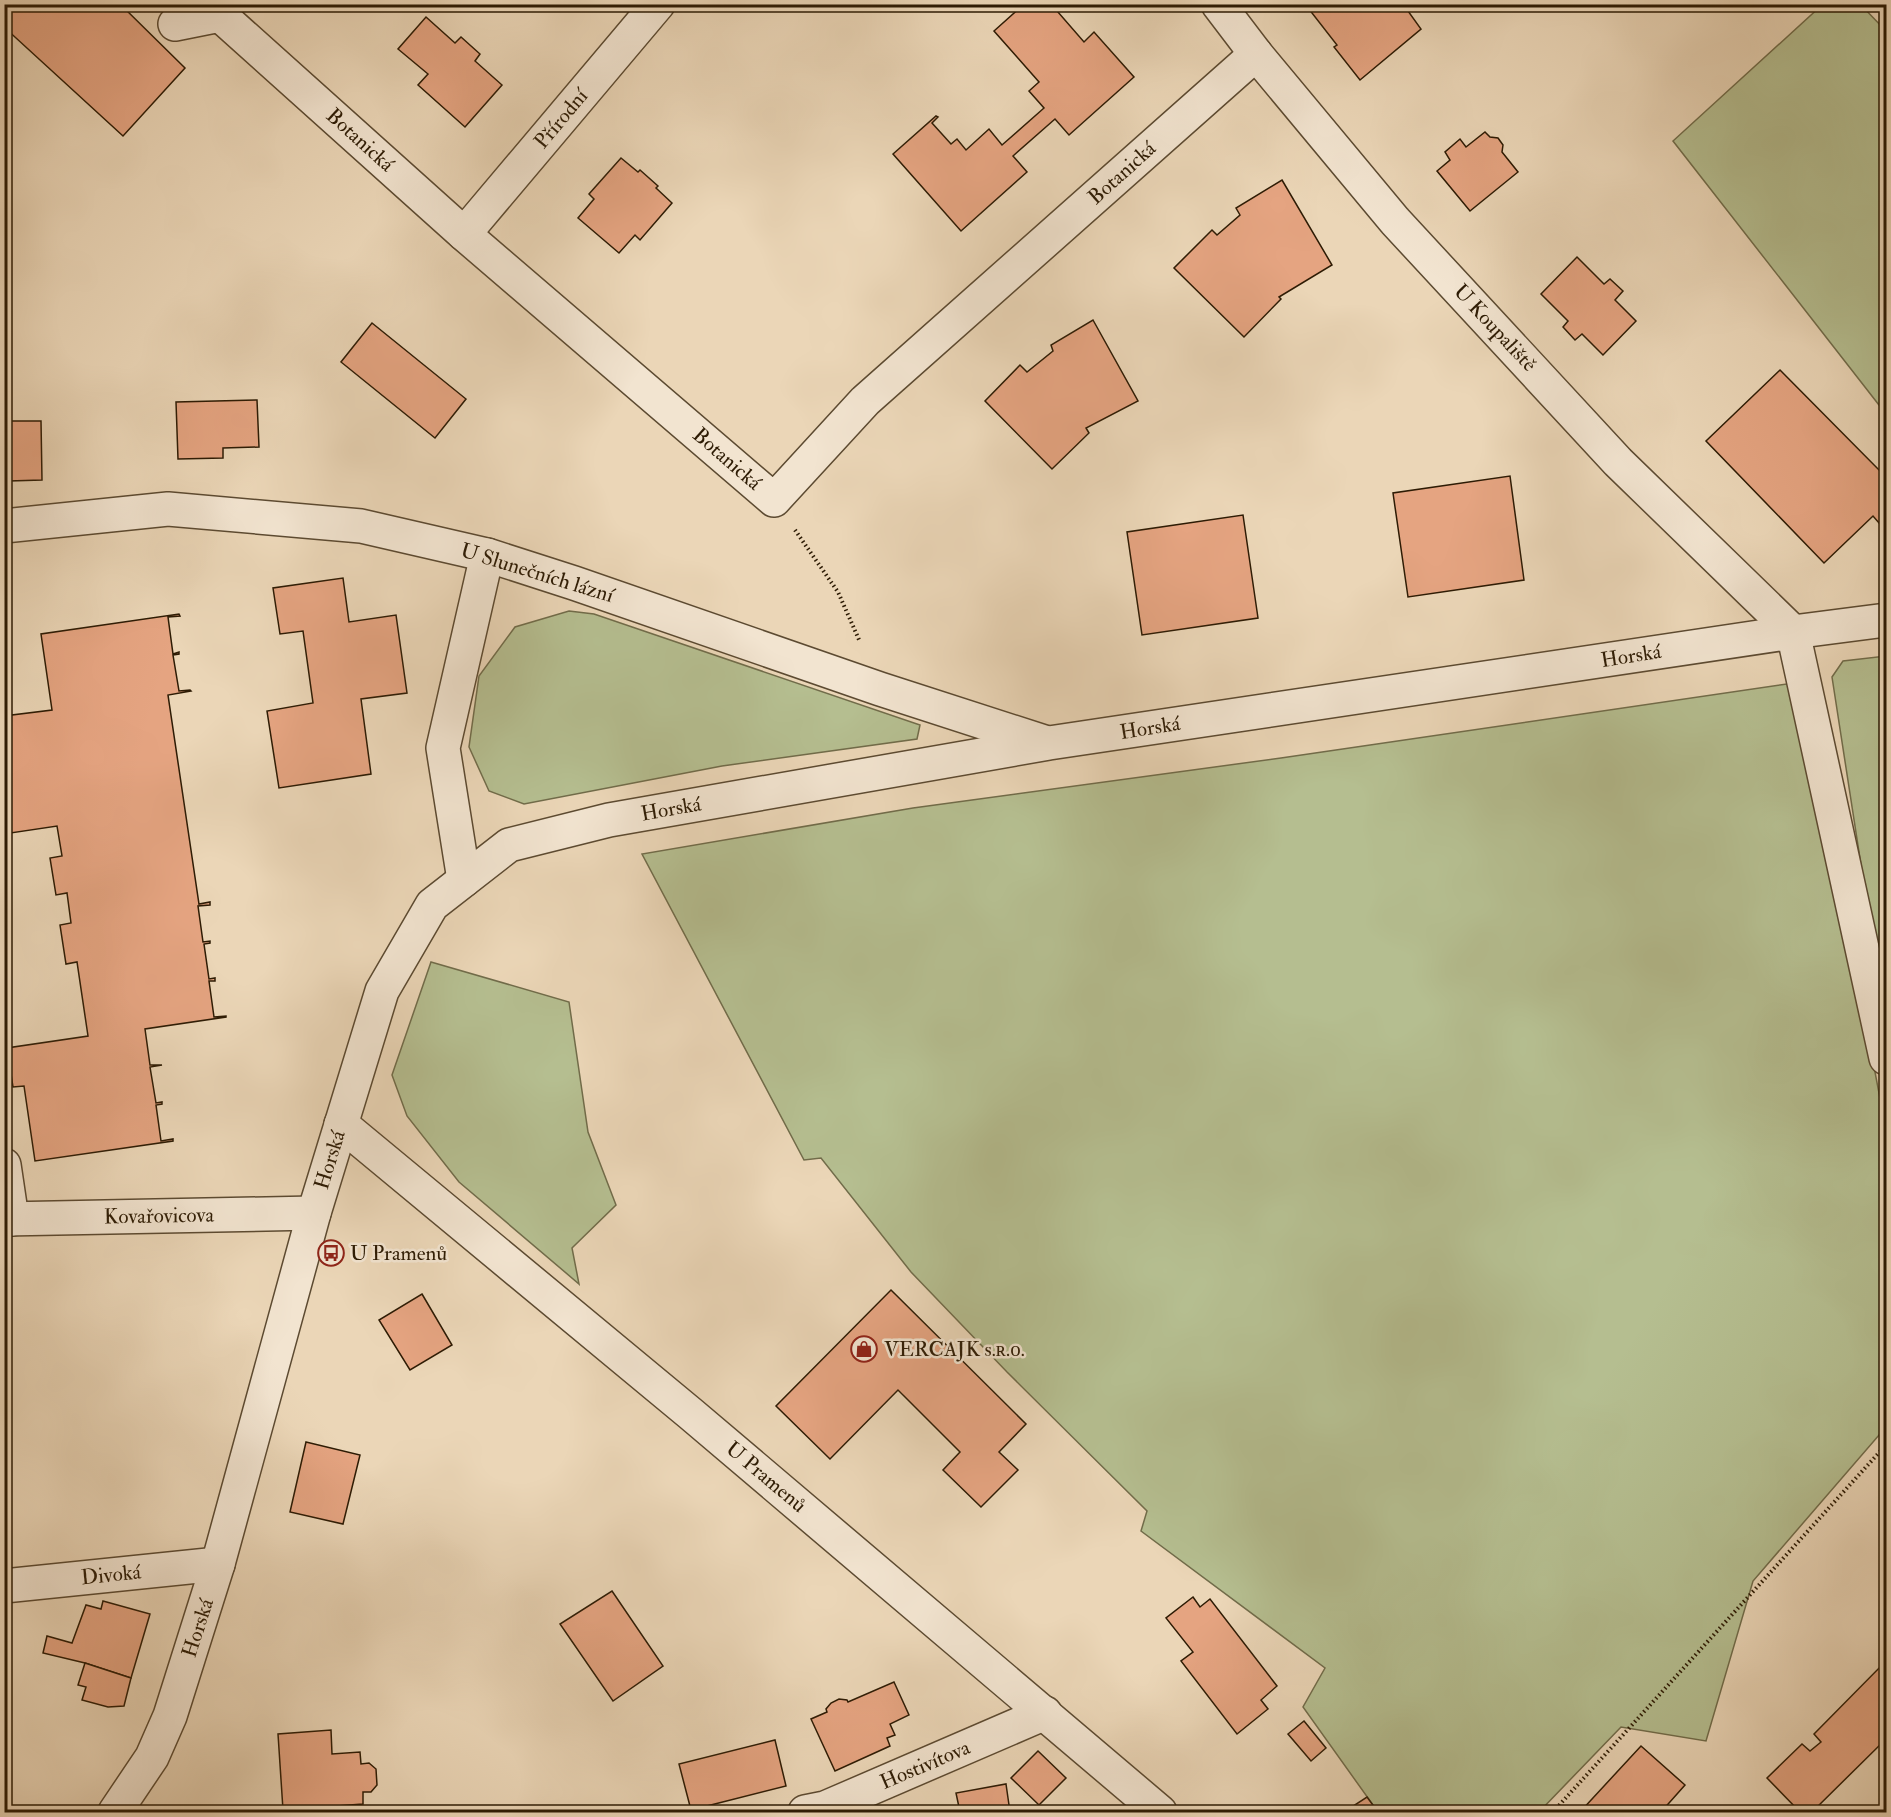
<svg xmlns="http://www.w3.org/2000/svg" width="1891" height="1817" font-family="'IM FELL Double Pica',serif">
  <rect width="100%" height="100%" fill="#ebd6b7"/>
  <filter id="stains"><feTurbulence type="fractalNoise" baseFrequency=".00333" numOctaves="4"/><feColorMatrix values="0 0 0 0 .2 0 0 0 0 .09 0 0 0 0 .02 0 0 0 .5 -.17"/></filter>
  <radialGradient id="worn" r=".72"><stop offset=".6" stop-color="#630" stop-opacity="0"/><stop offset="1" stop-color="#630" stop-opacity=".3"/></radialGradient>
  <!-- green -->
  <g fill="#b5be90" stroke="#716c4a" stroke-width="1.5">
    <path d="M1822 5H1861L1886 31V414L1673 141Z"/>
    <path d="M569 611 594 614 920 725 917 739 722 766 524 804 489 791 469 747 479 676 515 627Z"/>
    <path d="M1886 656V1027L1832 677 1843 661Z"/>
    <path d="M1801 682 1886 1130V1427L1753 1581 1706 1741 1621 1727 1539 1812H1378L1303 1707 1325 1668 1141 1531 1147 1511 1007 1372 911 1272 821 1158 804 1160 642 854 913 808 1281 758Z"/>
    <path d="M431 962 569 1002 588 1132 616 1205 572 1248 579 1284 459 1182 407 1116 392 1075Z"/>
  </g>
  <!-- building -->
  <g fill="#e5a481" stroke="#2d1b04" stroke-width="1.5">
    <path d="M4 4H120L185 68 123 136 4 27Z"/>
    <path d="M1024 4H1051L1084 42 1094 32 1134 77 1069 135 1055 119 1013 156 1027 172 961 231 893 154 936 116 938 117 932 123 951 144 957 139 966 150 989 129 1002 145 1044 108 1029 91 1039 82 994 31Z"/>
    <path d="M1305 4H1403L1421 29 1360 80 1334 47 1337 45Z"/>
    <path d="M426 17 455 43 461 37 480 54 475 61 502 85 465 127 418 85 428 74 398 49Z"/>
    <path d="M1485 132 1490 137 1498 138 1503 145 1502 152 1518 172 1470 211 1437 171 1450 160 1445 152 1460 139 1466 147Z"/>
    <path d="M621 158 638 172 640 170 658 186 656 188 672 203 640 240 635 235 619 253 578 218 594 199 589 194Z"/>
    <path d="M1282 180 1332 265 1279 297 1281 299 1244 337 1174 268 1212 230 1217 235 1240 215 1236 208Z"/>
    <path d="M1577 257 1604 284 1610 279 1623 291 1615 300 1636 321 1603 355 1582 334 1575 340 1563 327 1568 321 1541 294Z"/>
    <path d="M1093 320 1138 401 1086 428 1089 433 1052 469 985 401 1020 365 1027 372 1053 351 1051 345Z"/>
    <path d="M372 323 466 399 435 438 341 362Z"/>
    <path d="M1780 370 1886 477V531L1873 516 1824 563 1706 441Z"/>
    <path d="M257 400 259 447 223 448V458L178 459 176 402Z"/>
    <path d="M4 421H41L42 480 9 481 10 497H4Z"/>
    <path d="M1510 476 1524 580 1408 597 1393 493Z"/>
    <path d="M1243 515 1258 618 1142 635 1127 532Z"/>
    <path d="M343 578 349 622 396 615 407 693 361 699 371 774 279 788 267 711 313 703 303 631 280 634 273 588Z"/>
    <path d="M179 614 180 616 168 617 173 654 179 652V654L173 655 179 691 190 690 191 691 168 695 199 904 210 902V905L198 906 203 942 210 941V943L204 944 209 979 215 978V981H209L214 1017 226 1016V1017L145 1029 150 1065H162L150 1067 156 1103 162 1102V1104L156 1105 161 1141 173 1139V1141L35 1161 24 1086 13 1087 7 1048 88 1036 77 962 66 964 60 925 71 923 67 893 56 895 50 858 62 856 57 826 4 834V716L52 710 41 634Z"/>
    <path d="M891 1290 1026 1424 999 1452 1018 1470 981 1507 943 1470 960 1452 898 1390 830 1459 776 1406Z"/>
    <path d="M422 1294 452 1345 410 1370 379 1320Z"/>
    <path d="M306 1442 360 1455 343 1524 290 1512Z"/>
    <path d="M612 1591 663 1666 613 1701 560 1624Z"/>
    <path d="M1193 1597 1200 1607 1210 1599 1277 1686 1261 1700 1268 1709 1237 1734 1181 1661 1193 1652 1166 1618Z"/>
    <path d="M103 1601 150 1614 131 1678 85 1663 43 1653 47 1636 72 1643 86 1605 101 1609Z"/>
    <path d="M1886 1661V1739L1812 1812H1800L1767 1778 1802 1744 1810 1751 1821 1742 1814 1734Z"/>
    <path d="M85 1663 131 1678 124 1706 108 1707 82 1700 86 1687 78 1685Z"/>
    <path d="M894 1682 909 1715 890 1724 895 1735 887 1738 890 1746 835 1771 811 1719 827 1712 826 1709 831 1703 839 1699 847 1700 848 1702Z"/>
    <path d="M1304 1721 1326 1748 1311 1761 1288 1734Z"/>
    <path d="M331 1730 332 1754 360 1752 361 1764 369 1763 376 1769 377 1785 371 1792H363V1804L283 1810 278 1734Z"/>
    <path d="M775 1740 786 1786 691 1810 679 1764Z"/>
    <path d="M1641 1746 1685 1785 1661 1812H1580Z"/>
    <path d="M1038 1751 1066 1778 1039 1805 1011 1778Z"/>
    <path d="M1006 1784 1010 1812H960L956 1793Z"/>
    <path d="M1367 1797 1378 1812H1344Z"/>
  </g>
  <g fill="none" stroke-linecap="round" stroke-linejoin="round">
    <!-- minor casing -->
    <g stroke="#5c4a31" stroke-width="36">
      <g id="minor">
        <path d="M1218 4 1256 54 1395 221 1618 462 1793 632"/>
        <path d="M175 24 220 15 464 234 774 500 865 401 1256 54"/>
        <path d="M464 234 658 4"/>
        <path d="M4 526 168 509 361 526 487 555 574 583 880 689 1044 742"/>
        <path d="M1793 632 1886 1058"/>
        <path d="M464 880 443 748 487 555"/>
        <path d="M341 1124 691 1414 1160 1812"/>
        <path d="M4 1165 12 1219"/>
        <path d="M4 1219 314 1213"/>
        <path d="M4 1586 218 1564"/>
        <path d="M115 1812 152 1757 170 1716 218 1564 314 1213 382 991 432 905 509 845 609 820 1049 743 1793 632 1886 620"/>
        <path d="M805 1812 825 1808 1045 1713"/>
      </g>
    </g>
    <!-- path -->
    <g stroke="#2d1b04" stroke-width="4" stroke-dasharray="1.5 3" stroke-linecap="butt">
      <path d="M795 530 838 592 860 642"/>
      <path d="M1553 1812 1886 1445"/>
    </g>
    <!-- minor -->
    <use href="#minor" stroke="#f2e4d0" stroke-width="33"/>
  </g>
  <!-- icons -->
  <defs>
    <g id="bus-ring" transform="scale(1.35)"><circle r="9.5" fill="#f2e4d0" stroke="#8f2418" stroke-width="1.5"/><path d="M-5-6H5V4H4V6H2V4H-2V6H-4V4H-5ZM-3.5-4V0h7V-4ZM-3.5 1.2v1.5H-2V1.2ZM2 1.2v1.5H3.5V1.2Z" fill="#8f2418"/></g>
    <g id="shop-ring" transform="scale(1.35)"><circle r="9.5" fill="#f2e4d0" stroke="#8f2418" stroke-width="1.5"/><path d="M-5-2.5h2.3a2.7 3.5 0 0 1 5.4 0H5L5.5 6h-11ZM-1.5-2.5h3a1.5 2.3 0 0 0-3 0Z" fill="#8f2418"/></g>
  </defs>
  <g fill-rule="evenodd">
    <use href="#bus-ring" x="331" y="1253"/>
    <use href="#shop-ring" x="864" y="1349"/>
  </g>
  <g text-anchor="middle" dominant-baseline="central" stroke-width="5" stroke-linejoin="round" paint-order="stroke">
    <!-- street labels -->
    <g font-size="21" fill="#2d1b04" stroke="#f2e4d0">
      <text transform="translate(561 119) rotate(-50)">Přírodní</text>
      <text transform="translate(360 140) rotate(42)">Botanická</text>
      <text transform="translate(1122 173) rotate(-42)">Botanická</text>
      <text transform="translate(1495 328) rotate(47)">U Koupaliště</text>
      <text transform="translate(727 459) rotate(41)">Botanická</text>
      <text transform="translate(537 573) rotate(17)">U Slunečních lázní</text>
      <text transform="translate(1631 656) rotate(-9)">Horská</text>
      <text transform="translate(1150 728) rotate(-9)">Horská</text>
      <text transform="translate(671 809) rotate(-10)">Horská</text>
      <text transform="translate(330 1160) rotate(-73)">Horská</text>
      <text transform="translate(159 1216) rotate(-1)">Kovařovicova</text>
      <text transform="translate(766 1477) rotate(40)">U Pramenů</text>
      <text transform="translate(111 1575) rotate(-6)">Divoká</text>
      <text transform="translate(198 1628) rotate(-72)">Horská</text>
      <text transform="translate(925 1765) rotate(-23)">Hostivítova</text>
    </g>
    <!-- poi labels -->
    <g font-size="21" fill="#2d1b04" stroke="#f2e4d0" text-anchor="start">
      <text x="350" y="1253">U Pramenů</text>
      <text x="884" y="1349">VERCAJK s.ʀ.ᴏ.</text>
    </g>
  </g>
  <!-- margin -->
  <rect width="1891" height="1817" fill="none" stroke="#ebd6b7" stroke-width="24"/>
  <rect x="6" y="6" width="1879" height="1805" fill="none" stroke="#2d1b04" stroke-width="3"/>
  <rect x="12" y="12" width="1867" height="1793" fill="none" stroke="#2d1b04" stroke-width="1.5"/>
  <rect width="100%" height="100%" filter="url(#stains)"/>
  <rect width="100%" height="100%" fill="url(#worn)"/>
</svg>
